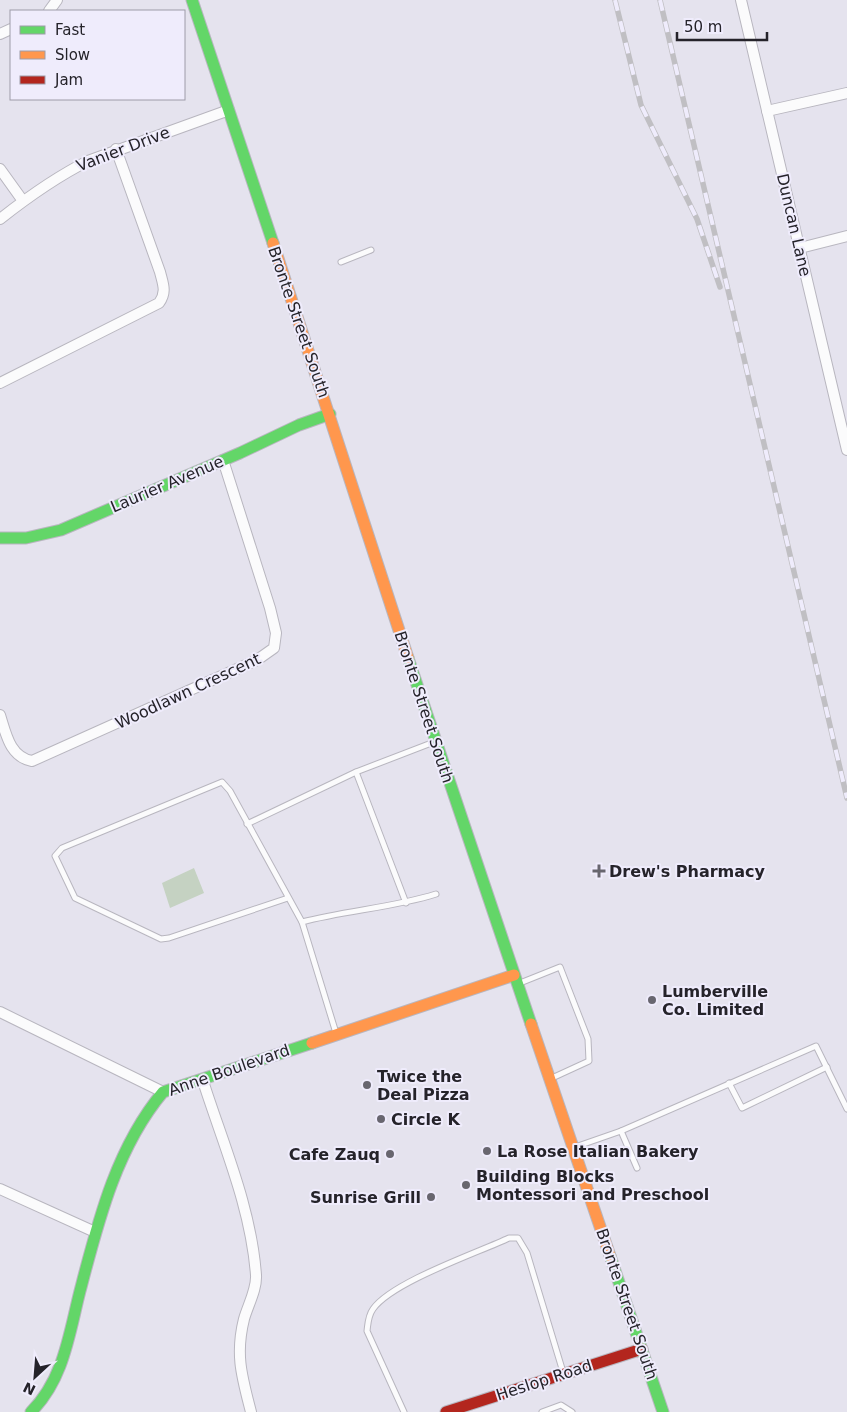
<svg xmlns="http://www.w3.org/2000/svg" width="847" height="1412" font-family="'DejaVu Sans',sans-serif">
  <rect width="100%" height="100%" fill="#e5e3ee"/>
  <!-- green -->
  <path fill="#c5d2c2" d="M194 868 204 893 170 908 162 883Z"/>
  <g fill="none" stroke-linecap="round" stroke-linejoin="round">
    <!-- lane casing -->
    <g stroke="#b8b6bf" stroke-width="7">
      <g id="lane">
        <path d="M341 262 371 250"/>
        <path d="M356 772 406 903"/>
        <path d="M247 824 356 772 434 742"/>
        <path d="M288 898 169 938 161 939 75 898 55 856 62 848 222 782 230 791 302 922 336 1033"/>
        <path d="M302 922C347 910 392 908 436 894"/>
        <path d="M520 983 560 967 588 1039 589 1061 552 1078"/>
        <path d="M729 1083 742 1108 827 1067"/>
        <path d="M621 1131 637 1168"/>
        <path d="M575 1147 621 1131 816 1046 847 1109"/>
        <path d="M404 1412 367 1331C368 1323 368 1316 373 1309 392 1282 477 1253 509 1238H518L527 1253 563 1372"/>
        <path d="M542 1412 561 1405 572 1412"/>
      </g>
    </g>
    <!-- street casing -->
    <g stroke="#b8b6bf" stroke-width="12">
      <g id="street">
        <path d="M741 0 847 450"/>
        <path d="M49 11 57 0"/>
        <path d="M0 34 11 29"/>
        <path d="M767 111 847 93"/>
        <path d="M0 169 23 201"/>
        <path d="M0 219C28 197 56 177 88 161L229 110"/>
        <path d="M800 248 847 236"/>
        <path d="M0 383 159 303C167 292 163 284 160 272L116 149"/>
        <path d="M0 715C6 734 10 757 32 761L257 660 274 648 276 633 270 608 223 460"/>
        <path d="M0 1012 163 1092"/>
        <path d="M203 1081C223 1144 251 1207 256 1275 257 1289 248 1305 244 1319 235 1355 242 1377 251 1412"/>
        <path d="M0 1189 95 1232"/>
      </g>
    </g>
    <!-- fast casing -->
    <g stroke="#b8b6bf" stroke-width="13">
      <g id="fast">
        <path d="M192 0 273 243"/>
        <path d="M0 538H26L61 530 240 453 299 425 330 414"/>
        <path d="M408 658 531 1024"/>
        <path d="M610 1256 663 1412"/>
        <path d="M31 1412C64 1379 69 1334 80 1291 98 1222 116 1148 163 1092L312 1043"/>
      </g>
    </g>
    <!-- slow casing -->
    <g stroke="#b8b6bf" stroke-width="13">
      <g id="slow">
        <path d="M273 243 408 658"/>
        <path d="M531 1024 610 1256"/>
        <path d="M312 1043 514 975"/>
      </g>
    </g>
    <!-- jam casing -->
    <g stroke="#b8b6bf" stroke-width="13">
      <path id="jam" d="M446 1412 642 1349"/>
    </g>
    <!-- lane -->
    <use href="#lane" stroke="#fbfbfc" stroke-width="5"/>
    <!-- street -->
    <use href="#street" stroke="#fbfbfc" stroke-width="10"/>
    <!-- fast -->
    <use href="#fast" stroke="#63d668" stroke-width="11"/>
    <!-- slow -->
    <use href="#slow" stroke="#ff974d" stroke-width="11"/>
    <!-- jam -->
    <use href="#jam" stroke="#b3261e" stroke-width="11"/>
    <!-- rail casing -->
    <g stroke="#c0bfc3" stroke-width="5.5">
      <g id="rail">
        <path d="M615 0 641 105 697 219 720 287"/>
        <path d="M660 0 847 798"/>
      </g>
    </g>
    <!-- rail -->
    <use href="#rail" stroke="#efecfc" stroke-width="4" stroke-dasharray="11" stroke-linecap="butt"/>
  </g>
  <!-- markers -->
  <g fill="#68666f" stroke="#efecfc" stroke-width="2">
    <path d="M596.5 863.5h5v5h5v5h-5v5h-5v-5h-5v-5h5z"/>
    <circle cx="652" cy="1000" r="5"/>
    <circle cx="367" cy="1085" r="5"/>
    <circle cx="381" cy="1119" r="5"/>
    <circle cx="487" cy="1151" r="5"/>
    <circle cx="390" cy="1154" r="5"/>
    <circle cx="466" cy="1185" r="5"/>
    <circle cx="431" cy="1197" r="5"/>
  </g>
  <g text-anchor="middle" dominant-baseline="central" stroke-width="4" stroke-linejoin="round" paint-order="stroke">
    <!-- street labels -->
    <g font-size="16" fill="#25232a" stroke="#efecfc">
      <text transform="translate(123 149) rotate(-21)">Vanier Drive</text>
      <text transform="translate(794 225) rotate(77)">Duncan Lane</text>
      <text transform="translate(299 322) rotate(71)">Bronte Street South</text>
      <text transform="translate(167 484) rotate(-23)">Laurier Avenue</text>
      <text transform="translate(188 691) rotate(-25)">Woodlawn Crescent</text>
      <text transform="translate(424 707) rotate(72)">Bronte Street South</text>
      <text transform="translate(229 1070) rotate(-19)">Anne Boulevard</text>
      <text transform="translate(627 1304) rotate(71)">Bronte Street South</text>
      <text transform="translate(544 1380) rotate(-18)">Heslop Road</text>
    </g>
    <!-- poi labels -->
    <g font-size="16" font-weight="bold" fill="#25232a" stroke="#efecfc" text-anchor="start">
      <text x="609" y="871">Drew's Pharmacy</text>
      <text x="662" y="991">Lumberville<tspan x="662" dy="18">Co. Limited</tspan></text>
      <text x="377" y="1076">Twice the<tspan x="377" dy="18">Deal Pizza</tspan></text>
      <text x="391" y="1119">Circle K</text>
      <text x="497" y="1151">La Rose Italian Bakery</text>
      <text x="380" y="1154" text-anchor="end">Cafe Zauq</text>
      <text x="476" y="1176">Building Blocks<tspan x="476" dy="18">Montessori and Preschool</tspan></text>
      <text x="421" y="1197" text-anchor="end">Sunrise Grill</text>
    </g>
  </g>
  <!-- legend -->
  <rect x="10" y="10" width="175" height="90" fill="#efecfc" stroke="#9e9ca8"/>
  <rect x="20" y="26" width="25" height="8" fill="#63d668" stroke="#9e9ca8"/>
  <text x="55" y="35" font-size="15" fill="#25232a">Fast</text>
  <rect x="20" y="51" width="25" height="8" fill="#ff974d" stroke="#9e9ca8"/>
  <text x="55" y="60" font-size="15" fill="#25232a">Slow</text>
  <rect x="20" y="76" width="25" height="8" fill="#b3261e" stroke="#9e9ca8"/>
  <text x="55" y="85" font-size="15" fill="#25232a">Jam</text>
  <!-- north arrow -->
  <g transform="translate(35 1377) rotate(206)" stroke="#efecfc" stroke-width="4" paint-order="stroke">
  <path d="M0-4L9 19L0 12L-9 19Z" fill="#25232a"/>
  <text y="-8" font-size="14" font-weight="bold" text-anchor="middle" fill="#25232a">N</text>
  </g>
  <!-- scale -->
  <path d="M677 32v8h90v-8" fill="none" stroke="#25232a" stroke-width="2.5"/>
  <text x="684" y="32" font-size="15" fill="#25232a" stroke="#efecfc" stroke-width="4" paint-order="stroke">50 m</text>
</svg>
